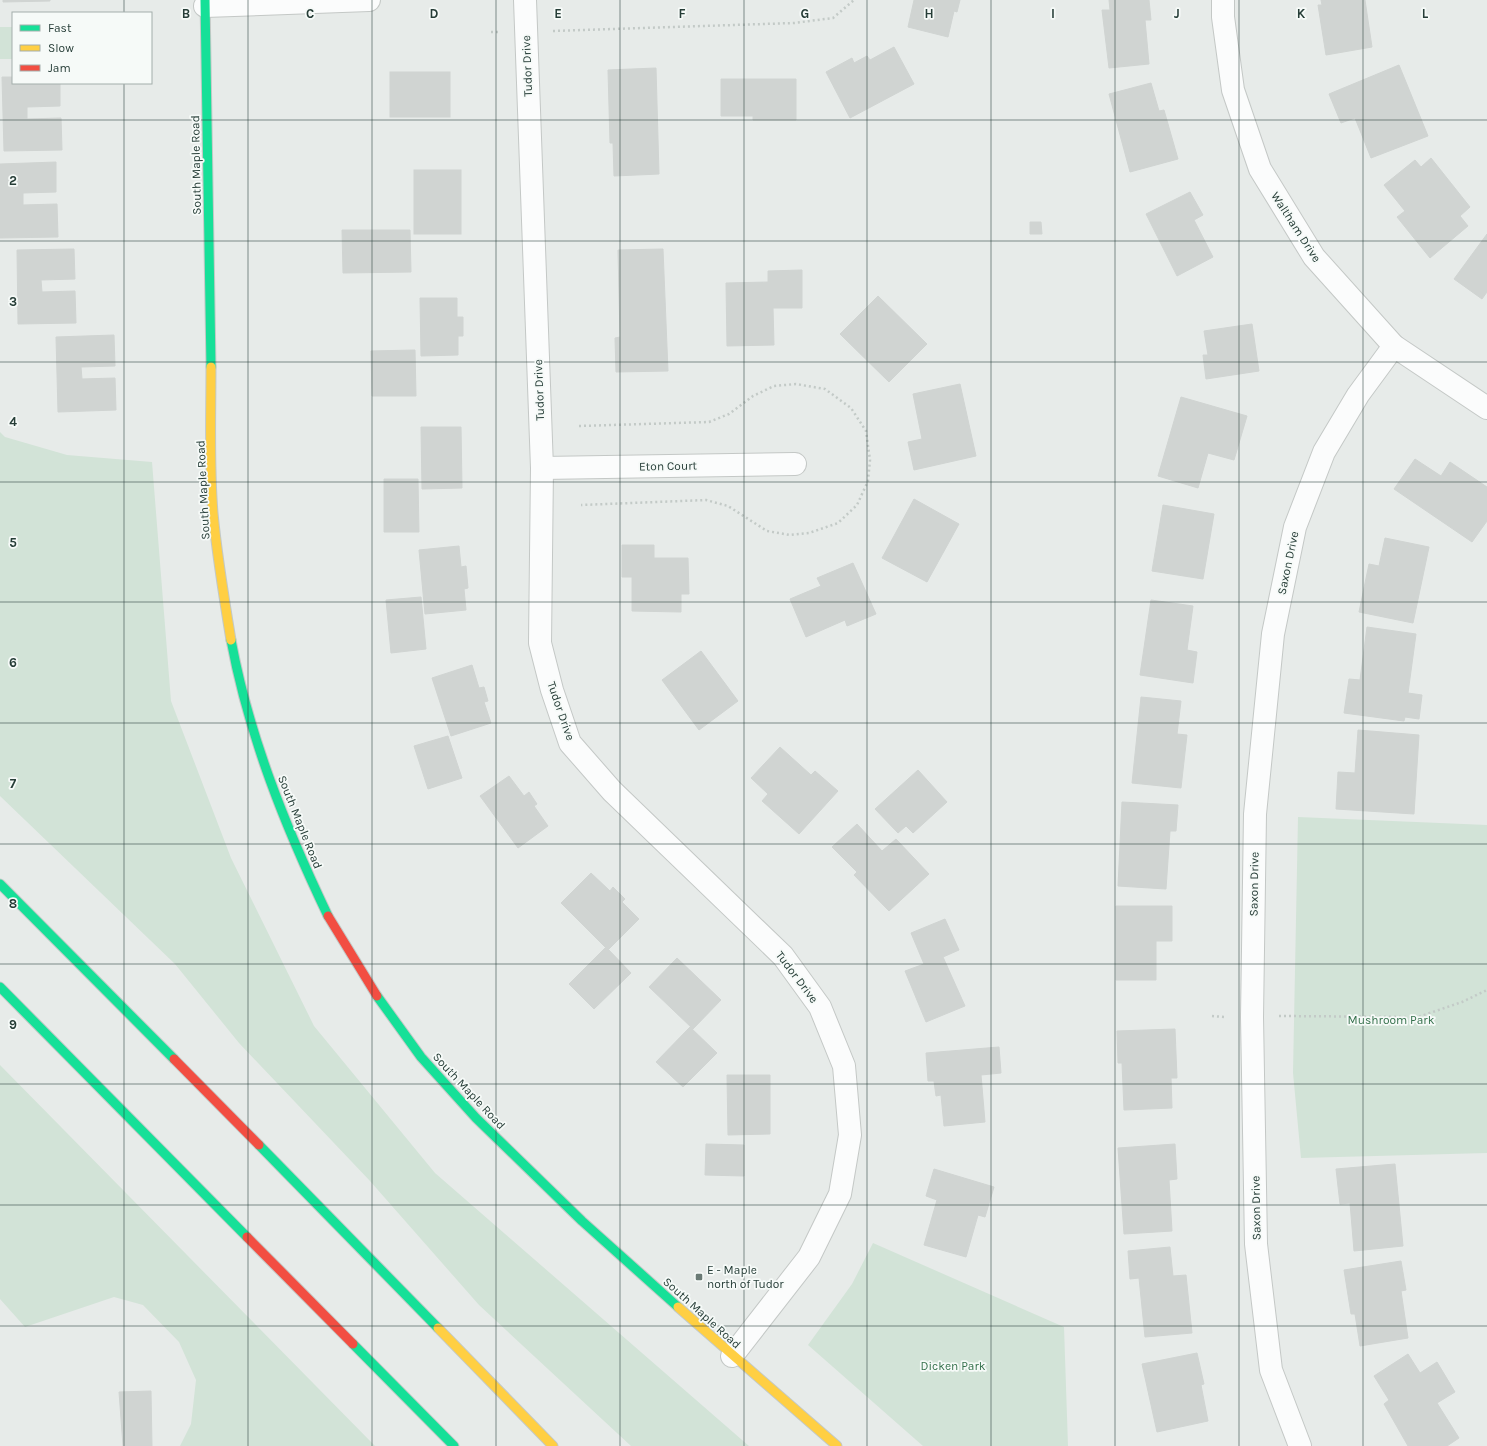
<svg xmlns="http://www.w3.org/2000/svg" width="1487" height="1446" font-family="Karla,sans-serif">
  <rect width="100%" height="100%" fill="#e7ebe9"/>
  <!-- green -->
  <g fill="#d2e3d7">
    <rect x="0" y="27" width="13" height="32"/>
    <path d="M0 432 5 437 67 455 152 462 171 701 231 858 314 1026 435 1173 749 1446H631L479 1305 370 1181 239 1043 175 964 0 796Z"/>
    <path d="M1298 817 1487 825V1153L1301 1158 1293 1073Z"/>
    <path d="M0 1065 375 1446H180L191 1424 196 1380 179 1342 143 1305 114 1297 25 1327 0 1299Z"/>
    <path d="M873 1243 1064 1327 1068 1446H923L808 1345 852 1284Z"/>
  </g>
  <!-- building -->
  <g fill="#d0d4d2" stroke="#d0d4d2">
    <path d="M3 0H50V1L3 2Z"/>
    <path d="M914 0H960L957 12 954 11 948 37 908 27Z"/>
    <path d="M1109 0H1149L1151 20H1145L1149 64 1109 68 1102 10H1110Z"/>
    <path d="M1321 0H1365L1372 47 1326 55 1318 5H1322Z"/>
    <path d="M894 47 914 84 850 118 826 72 852 58 854 63 867 56 870 60Z"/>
    <path d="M1399 65 1428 136 1371 158 1355 118 1341 123 1329 94Z"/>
    <path d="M656 68 659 174 614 176 613 143H610L608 70Z"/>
    <rect x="390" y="72" width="60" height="45"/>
    <path d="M2 77H13V83H60V106L27 107V119L61 118 62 150 4 151Z"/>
    <path d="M721 79H796V120H753V116H721Z"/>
    <path d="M1151 83 1159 111 1164 110 1178 159 1130 172 1109 94Z"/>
    <path d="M1431 158 1470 207 1460 216 1468 226 1430 258 1397 217 1405 211 1384 185 1415 160 1421 167Z"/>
    <path d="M56 162V192L23 193V205L57 204 58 237 0 238V164Z"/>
    <rect x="414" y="170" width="47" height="64"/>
    <path d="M1190 192 1203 215 1194 220 1213 257 1177 276 1146 214Z"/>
    <path d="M1030 222H1041L1042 234H1030Z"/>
    <path d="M342 230H410L411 272 343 273Z"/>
    <path d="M1487 234V292L1482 299 1454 279Z"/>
    <path d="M74 249 75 279 41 280 42 292 75 291 76 323 18 324 17 250Z"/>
    <path d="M663 249 668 371 616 372 615 338 620 337 618 250Z"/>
    <path d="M802 270V308H773L774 345 727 346 726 283 768 282V271Z"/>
    <path d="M878 296 927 344 889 382 840 334Z"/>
    <path d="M420 298H457V317H463V336H458V355L421 356Z"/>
    <path d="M1252 324 1259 371 1206 379 1203 355H1208L1204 331Z"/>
    <path d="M114 335 115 366 81 367 82 379 115 378 116 410 58 412 56 337Z"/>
    <path d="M415 350 416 396H372L371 351Z"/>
    <path d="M960 384 976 456 914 470 908 442 922 439 913 394Z"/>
    <path d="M1181 397 1247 416 1234 460 1208 453 1198 488 1158 476Z"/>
    <path d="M421 427H461L462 488 422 489Z"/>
    <path d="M1415 459 1441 476 1450 462 1487 487V521L1472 542 1394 489Z"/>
    <path d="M384 479H418L419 532H384Z"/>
    <path d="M914 499 959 524 927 582 882 558Z"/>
    <path d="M1163 505 1214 514 1203 579 1152 571Z"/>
    <path d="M1385 538 1429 547 1413 623 1359 612 1369 564 1379 566Z"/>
    <path d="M622 545H654V558H688L689 594H681V612L632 611V577H622Z"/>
    <path d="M459 546 461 567 466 566 468 588 464 589 466 610 425 614 419 550Z"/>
    <path d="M853 563 876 614 847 626 845 620 806 637 790 599 821 586 817 578Z"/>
    <path d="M421 597 426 649 391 653 386 600Z"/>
    <path d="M1151 600 1193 606 1187 650 1197 652 1193 683 1140 675Z"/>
    <path d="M1367 627 1416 634 1408 693 1422 695 1419 719 1405 717 1404 721 1344 713 1349 679 1360 680Z"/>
    <path d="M701 651 738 701 699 730 662 680Z"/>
    <path d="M472 665 479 688 484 687 488 701 484 702 491 723 451 736 432 678Z"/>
    <path d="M1141 697 1181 701 1177 734 1187 735 1181 788 1132 783Z"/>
    <path d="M1358 730 1419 735 1414 814 1336 809 1338 772 1355 773Z"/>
    <path d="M448 736 462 778 428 789 414 746Z"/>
    <path d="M780 747 811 775 815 771 838 791 799 834 762 801 768 794 751 778Z"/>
    <path d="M918 770 947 802 913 833 906 826 898 833 875 809Z"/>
    <path d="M509 776 524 796 529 792 537 804 534 806 548 826 518 848 480 796Z"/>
    <path d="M1122 802 1178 805 1176 831H1170L1166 889 1118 886Z"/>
    <path d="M857 824 882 851 896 839 929 874 889 911 854 875 857 872 832 847Z"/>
    <path d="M591 873 610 891 613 887 625 899 622 902 639 919 608 950 561 903Z"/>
    <path d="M1116 906H1172V941H1156V980H1116Z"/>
    <path d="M945 919 959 950 943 957 965 1006 926 1022 905 971 924 964 911 933Z"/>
    <path d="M606 947 631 973 594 1009 569 984Z"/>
    <path d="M677 958 721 1000 693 1029 649 987Z"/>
    <path d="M690 1027 717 1053 683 1087 656 1062Z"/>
    <path d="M1175 1029 1177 1078H1171L1172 1108 1124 1110 1122 1063H1118L1117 1031Z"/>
    <path d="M999 1047 1001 1073 981 1075 985 1122 944 1126 941 1095 936 1096 934 1081H928L926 1053Z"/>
    <path d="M727 1075H770V1134L728 1135Z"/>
    <path d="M706 1144 744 1145V1176L705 1175Z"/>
    <path d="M1175 1144 1177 1179 1169 1180 1172 1231 1124 1234 1118 1148Z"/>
    <path d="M1395 1164 1403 1246 1354 1251 1350 1203 1340 1204 1336 1169Z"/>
    <path d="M934 1169 994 1187 985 1217 978 1215 966 1257 924 1245 937 1200 926 1196Z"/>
    <path d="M1170 1247 1173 1276 1186 1275 1192 1333 1145 1337 1139 1278 1130 1279 1128 1251Z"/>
    <path d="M1401 1261 1406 1290 1401 1291 1408 1338 1360 1346 1355 1314H1351L1344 1270Z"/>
    <path d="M1197 1353 1204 1384 1201 1385 1208 1421 1157 1432 1142 1364Z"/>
    <path d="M1408 1354 1420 1373 1437 1362 1455 1392 1437 1403 1459 1438 1447 1446H1408L1384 1404 1389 1400 1374 1376Z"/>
    <path d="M151 1391 152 1446H123L119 1392Z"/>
  </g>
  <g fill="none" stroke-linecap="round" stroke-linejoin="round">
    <!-- street casing -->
    <g stroke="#c4c8c6" stroke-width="24">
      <g id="street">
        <path d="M525 0 542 468 540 643 552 690 570 743 612 791 783 956 820 1007 844 1066 850 1135 840 1194 809 1257 732 1356"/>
        <path d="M1223 0V17L1233 90 1260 169 1314 257 1394 346 1487 408"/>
        <path d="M205 6 369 0"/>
        <path d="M542 468 795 464"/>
        <path d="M1300 1446 1271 1370 1256 1244 1252 1017 1255 814 1273 634 1295 527 1324 452 1358 395 1394 346"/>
      </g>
    </g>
    <!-- fast casing -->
    <g stroke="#c3c9c6" stroke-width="11">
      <g id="fast">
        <path d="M205 0 211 367"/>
        <path d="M231 640C249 737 286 828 328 916"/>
        <path d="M0 884 174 1059"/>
        <path d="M0 987 247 1237"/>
        <path d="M377 996 421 1057 476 1118 582 1221 678 1307"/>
        <path d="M259 1145 438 1328"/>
        <path d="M353 1344 454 1446"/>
      </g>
    </g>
    <!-- slow casing -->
    <g stroke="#c3c9c6" stroke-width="11">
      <g id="slow">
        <path d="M211 367C211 416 209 465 213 513 217 556 224 598 231 640"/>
        <path d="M678 1307 837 1446"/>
        <path d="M438 1328 553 1446"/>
      </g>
    </g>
    <!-- jam casing -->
    <g stroke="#c3c9c6" stroke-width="11">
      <g id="jam">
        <path d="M328 916 377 996"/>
        <path d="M174 1059 259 1145"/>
        <path d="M247 1237 353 1344"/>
      </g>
    </g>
    <!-- path -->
    <g stroke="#c3cac7" stroke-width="2.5" stroke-dasharray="2 3" stroke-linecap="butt">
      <path d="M553 31 794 23 833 18 854 0"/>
      <path d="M491 32H498"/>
      <path d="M579 426 709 422 729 414 753 396 774 386 796 384 825 389 851 408 866 431 870 460 868 481 857 505 838 523 809 533 790 535 767 531 728 506 706 500 581 505"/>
      <path d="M1212 1016 1224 1017"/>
      <path d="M1279 1016 1418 1017 1462 1002 1487 990"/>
    </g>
    <!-- street -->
    <use href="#street" stroke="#fbfcfc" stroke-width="22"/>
    <!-- fast -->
    <use href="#fast" stroke="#16e098" stroke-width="9"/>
    <!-- slow -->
    <use href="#slow" stroke="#ffcf43" stroke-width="9"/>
    <!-- jam -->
    <use href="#jam" stroke="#f24e42" stroke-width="9"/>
  </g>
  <!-- grid -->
  <path fill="none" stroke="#263d37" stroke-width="1" stroke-opacity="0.55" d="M124 0V13M248 0V1446M372 0V1446M496 0V1446M620 0V1446M744 0V1446M867 0V1446M991 0V1446M1115 0V1446M1239 0V1446M1363 0V1446M124 83V1446M0 120H1487M0 241H1487M0 362H1487M0 482H1487M0 602H1487M0 723H1487M0 844H1487M0 964H1487M0 1084H1487M0 1205H1487M0 1326H1487"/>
  <!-- markers -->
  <rect fill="#6a7a75" stroke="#f6faf8" stroke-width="1.5" x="695" y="1273" width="8" height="8" rx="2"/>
  <g text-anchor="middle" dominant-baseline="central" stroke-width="3.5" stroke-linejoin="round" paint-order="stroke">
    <!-- street labels -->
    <g font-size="12" fill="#263d37" stroke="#f6faf8">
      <text transform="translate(527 66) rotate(-92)">Tudor Drive</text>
      <text transform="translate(196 165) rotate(-91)">South Maple Road</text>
      <text transform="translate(1296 227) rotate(57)">Waltham Drive</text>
      <text transform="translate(539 390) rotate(-92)">Tudor Drive</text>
      <text transform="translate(668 466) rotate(-1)">Eton Court</text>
      <text transform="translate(203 490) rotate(-93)">South Maple Road</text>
      <text transform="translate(1288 563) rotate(-78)">Saxon Drive</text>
      <text transform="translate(561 711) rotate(71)">Tudor Drive</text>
      <text transform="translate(300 822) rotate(68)">South Maple Road</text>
      <text transform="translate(1254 884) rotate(-89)">Saxon Drive</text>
      <text transform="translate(797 977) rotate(53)">Tudor Drive</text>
      <text transform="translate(469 1091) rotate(47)">South Maple Road</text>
      <text transform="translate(1256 1208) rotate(-91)">Saxon Drive</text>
      <text transform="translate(702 1313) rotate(42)">South Maple Road</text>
    </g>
    <!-- park labels -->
    <g font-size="12" fill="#34704b" stroke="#f6faf8">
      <text x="1391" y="1020">Mushroom Park</text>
      <text x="953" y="1366">Dicken Park</text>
    </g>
    <!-- poi labels -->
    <g font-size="12" fill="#263d37" stroke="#f6faf8" text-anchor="start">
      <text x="707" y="1270">E - Maple<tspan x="707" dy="14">north of Tudor</tspan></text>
    </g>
  </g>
  <g font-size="13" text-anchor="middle" font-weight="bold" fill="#263d37" stroke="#f6faf8" stroke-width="3.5" stroke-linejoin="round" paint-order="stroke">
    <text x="186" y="18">B</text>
    <text x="310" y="18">C</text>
    <text x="434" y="18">D</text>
    <text x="558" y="18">E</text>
    <text x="682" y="18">F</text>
    <text x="805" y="18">G</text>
    <text x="929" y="18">H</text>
    <text x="1053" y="18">I</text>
    <text x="1177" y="18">J</text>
    <text x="1301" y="18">K</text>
    <text x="1425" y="18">L</text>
    <text x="13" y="185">2</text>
    <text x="13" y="306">3</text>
    <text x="13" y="426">4</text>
    <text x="13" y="547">5</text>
    <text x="13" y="667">6</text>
    <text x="13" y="788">7</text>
    <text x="13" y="908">8</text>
    <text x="13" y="1029">9</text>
  </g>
  <!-- legend -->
  <rect x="12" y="12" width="140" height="72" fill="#f6faf8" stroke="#a3aeab"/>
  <rect x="20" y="25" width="20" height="6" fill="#16e098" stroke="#a3aeab"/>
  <text x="48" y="32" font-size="12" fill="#263d37">Fast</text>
  <rect x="20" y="45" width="20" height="6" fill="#ffcf43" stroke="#a3aeab"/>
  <text x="48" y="52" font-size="12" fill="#263d37">Slow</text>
  <rect x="20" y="65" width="20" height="6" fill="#f24e42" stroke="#a3aeab"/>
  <text x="48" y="72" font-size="12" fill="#263d37">Jam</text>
</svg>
